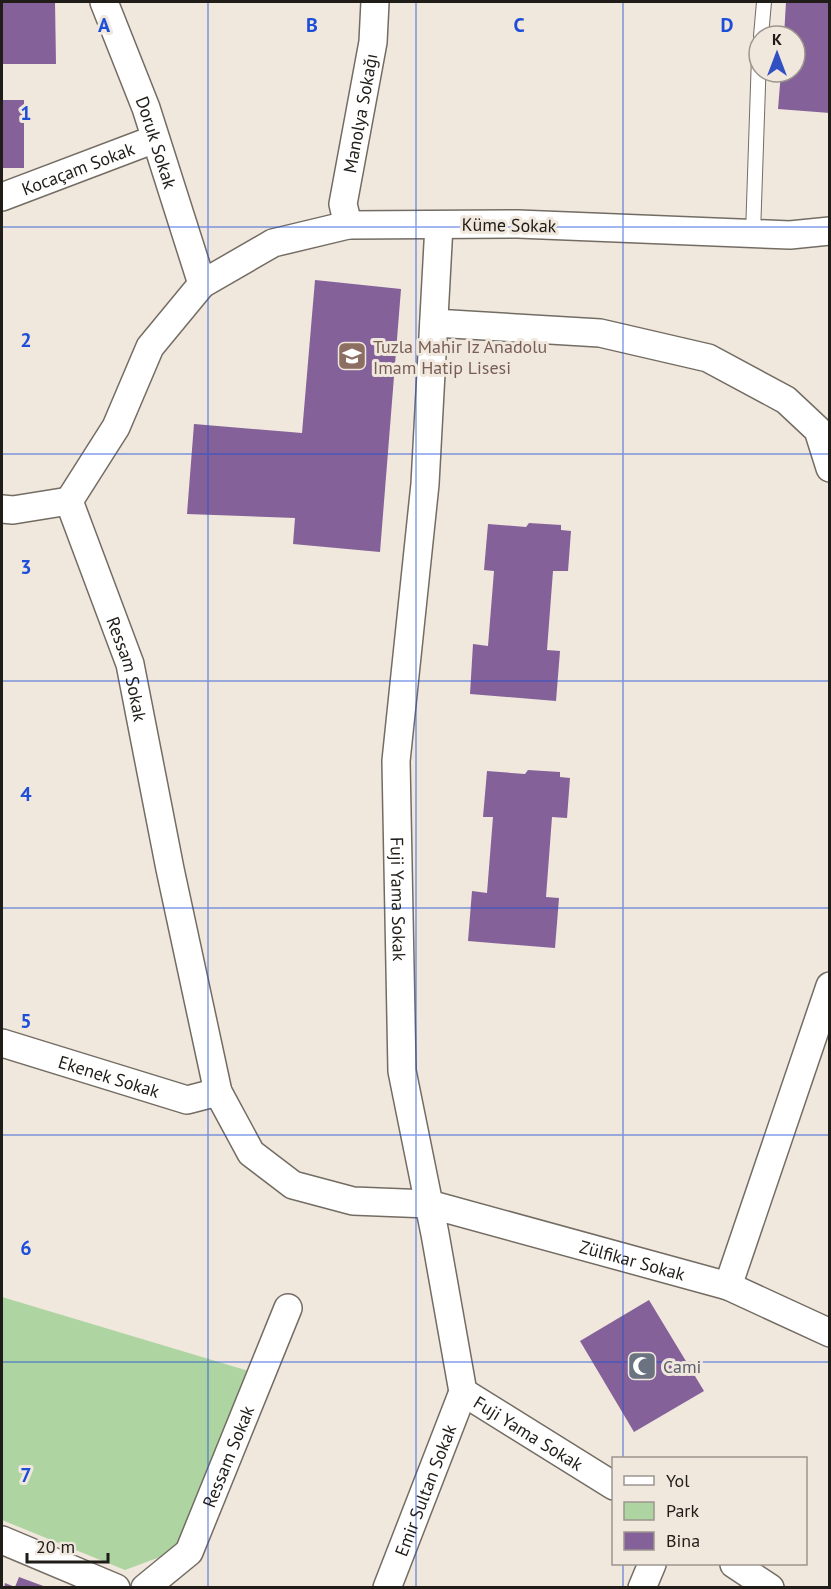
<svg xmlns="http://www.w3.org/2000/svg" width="831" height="1589" font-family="'PT Sans',sans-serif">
  <rect width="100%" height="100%" fill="#f0e7dd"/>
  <!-- green -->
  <path fill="#add4a1" d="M2 1297 252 1372 184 1548 125 1570 2 1520Z"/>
  <!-- building -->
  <g fill="#846198">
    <path d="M2 2H55L56 64H2Z"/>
    <path d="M786 2H830V113L778 109 781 72H795V36H784Z"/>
    <rect x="2" y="100" width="22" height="68"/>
    <path d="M315 280 401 289 380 552 293 544 295 518 187 514 194 424 302 433Z"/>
    <path d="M529 523 561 525V530L571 531 568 571H553L547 650 560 651 556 701 470 694 473 644 488 646 494 571 484 570 488 524 526 527Z"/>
    <path d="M528 770 560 772V777L570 778 567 818 552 817 546 897 559 898 555 948 468 941 472 891 487 893 493 817H483L487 771 525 774Z"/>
    <path d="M649 1300 704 1391 634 1432 580 1341Z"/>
    <path d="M19 1577 46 1587V1588H4L5 1583 15 1587Z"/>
  </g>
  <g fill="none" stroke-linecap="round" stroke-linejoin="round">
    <!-- lane casing -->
    <g stroke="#736c63" stroke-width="16">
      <g id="lane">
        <path d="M761 36 764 2"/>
        <path d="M753 234 759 56"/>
      </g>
    </g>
    <!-- street casing -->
    <g stroke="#736c63" stroke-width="30">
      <g id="street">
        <path id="s1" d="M104 2 146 108 202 284"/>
        <path id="s2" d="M2 197 155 139"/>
        <path id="s3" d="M348 225 343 204 373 42 375 2"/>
        <path id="s4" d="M439 225 425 484 396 761 402 1071 435 1234 463 1392 614 1486"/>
        <path id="s5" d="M830 231 790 235 518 224 348 225 273 243 202 284 150 347 116 427 69 501 130 664 170 869 218 1092 251 1153 293 1185 353 1201 429 1204 728 1286 830 1333"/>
        <path d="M434 323 600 333 708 358 786 400 818 430 830 468"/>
        <path d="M2 509 13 510 69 501"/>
        <path id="s6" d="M2 1043 187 1100 218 1092"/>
        <path d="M728 1286 830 986"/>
        <path d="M2 1540 116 1588"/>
        <path d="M734 1564 770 1588"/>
        <path id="s7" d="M145 1588 189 1552 288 1308"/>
        <path id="s8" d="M387 1588 463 1392"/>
        <path d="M642 1588 652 1564"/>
      </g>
    </g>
    <!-- lane -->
    <use href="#lane" stroke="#fff" stroke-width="14"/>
    <!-- street -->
    <use href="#street" stroke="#fff" stroke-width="27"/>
  </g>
  <!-- grid -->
  <path fill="none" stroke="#1d4ed8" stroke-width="1.5" stroke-opacity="0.55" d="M208 2V1588M416 2V1588M623 2V1458M2 227H830M2 454H830M2 681H830M2 908H830M2 1135H830M2 1362H830M623 1564V1588"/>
  <!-- icons -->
  <defs>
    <g id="school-square" transform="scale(1.5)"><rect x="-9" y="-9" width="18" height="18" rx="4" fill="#8d6e63" stroke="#f0e7dd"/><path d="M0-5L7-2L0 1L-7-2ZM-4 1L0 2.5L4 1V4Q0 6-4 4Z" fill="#fff"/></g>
    <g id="mosque-square" transform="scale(1.5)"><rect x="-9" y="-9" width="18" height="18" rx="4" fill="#6b7280" stroke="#f0e7dd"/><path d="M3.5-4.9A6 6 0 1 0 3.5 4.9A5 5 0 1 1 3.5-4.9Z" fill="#fff"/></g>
  </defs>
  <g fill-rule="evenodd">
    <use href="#school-square" x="352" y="356"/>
    <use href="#mosque-square" x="642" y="1366"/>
  </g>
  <g text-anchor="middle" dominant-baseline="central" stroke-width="6" stroke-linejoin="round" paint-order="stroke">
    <!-- street labels -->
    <g font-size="18" fill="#201d19" stroke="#f0e7dd">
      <text stroke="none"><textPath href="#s3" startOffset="114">Manolya Sokağı</textPath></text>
      <text stroke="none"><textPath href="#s1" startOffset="150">Doruk Sokak</textPath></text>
      <text stroke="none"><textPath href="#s2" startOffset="81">Kocaçam Sokak</textPath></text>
      <text transform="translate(509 225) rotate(1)">Küme Sokak</text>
      <text stroke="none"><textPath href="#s5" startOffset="1076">Ressam Sokak</textPath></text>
      <text stroke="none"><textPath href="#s4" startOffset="676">Fuji Yama Sokak</textPath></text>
      <text stroke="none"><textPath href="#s6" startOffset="112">Ekenek Sokak</textPath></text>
      <text stroke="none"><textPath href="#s5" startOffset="1980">Zülfikar Sokak</textPath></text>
      <text stroke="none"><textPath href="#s4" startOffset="1252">Fuji Yama Sokak</textPath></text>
      <text stroke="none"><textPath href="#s7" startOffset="160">Ressam Sokak</textPath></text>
      <text stroke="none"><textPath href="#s8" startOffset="105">Emir Sultan Sokak</textPath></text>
    </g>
    <!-- education labels -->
    <g font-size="18" fill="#785e54" stroke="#f0e7dd" text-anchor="start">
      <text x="373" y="346">Tuzla Mahir Iz Anadolu<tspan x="373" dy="21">Imam Hatip Lisesi</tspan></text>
    </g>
    <!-- worship labels -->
    <g font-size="18" fill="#5b616d" stroke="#f0e7dd" text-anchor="start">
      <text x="663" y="1366">Cami</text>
    </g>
  </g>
  <g font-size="20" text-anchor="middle" font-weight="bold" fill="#1d4ed8" stroke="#f0e7dd" stroke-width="6" stroke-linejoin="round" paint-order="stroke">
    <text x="104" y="32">A</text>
    <text x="312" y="32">B</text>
    <text x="519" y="32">C</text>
    <text x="727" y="32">D</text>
    <text x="26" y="120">1</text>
    <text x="26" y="347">2</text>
    <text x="26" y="574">3</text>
    <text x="26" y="801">4</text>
    <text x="26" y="1028">5</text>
    <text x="26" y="1255">6</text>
    <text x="26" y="1482">7</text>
  </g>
  <!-- border -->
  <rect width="831" height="1589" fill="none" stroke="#201d19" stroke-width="6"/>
  <!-- legend -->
  <rect x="612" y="1457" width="195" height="108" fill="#f0e7dd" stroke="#9d968f" stroke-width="1.5"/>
  <rect x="624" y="1476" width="30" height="9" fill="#ffffff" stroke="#9d968f" stroke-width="1.5"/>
  <text x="666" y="1487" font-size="18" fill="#201d19">Yol</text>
  <rect x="624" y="1502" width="30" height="18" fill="#add4a1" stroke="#9d968f" stroke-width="1.5"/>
  <text x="666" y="1517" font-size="18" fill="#201d19">Park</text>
  <rect x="624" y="1532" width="30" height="18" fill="#846198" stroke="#9d968f" stroke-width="1.5"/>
  <text x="666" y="1547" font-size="18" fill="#201d19">Bina</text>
  <!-- north arrow -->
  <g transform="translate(777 54)"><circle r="28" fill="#f0e7dd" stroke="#9d968f" stroke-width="1.5"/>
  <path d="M0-4.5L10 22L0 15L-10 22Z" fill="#3150c1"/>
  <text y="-9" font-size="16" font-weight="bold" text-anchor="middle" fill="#201d19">K</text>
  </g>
  <!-- scale -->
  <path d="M27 1553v9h81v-9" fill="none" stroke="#201d19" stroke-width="3"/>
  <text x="36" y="1553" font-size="18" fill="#201d19" stroke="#f0e7dd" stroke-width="4.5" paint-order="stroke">20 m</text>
</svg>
